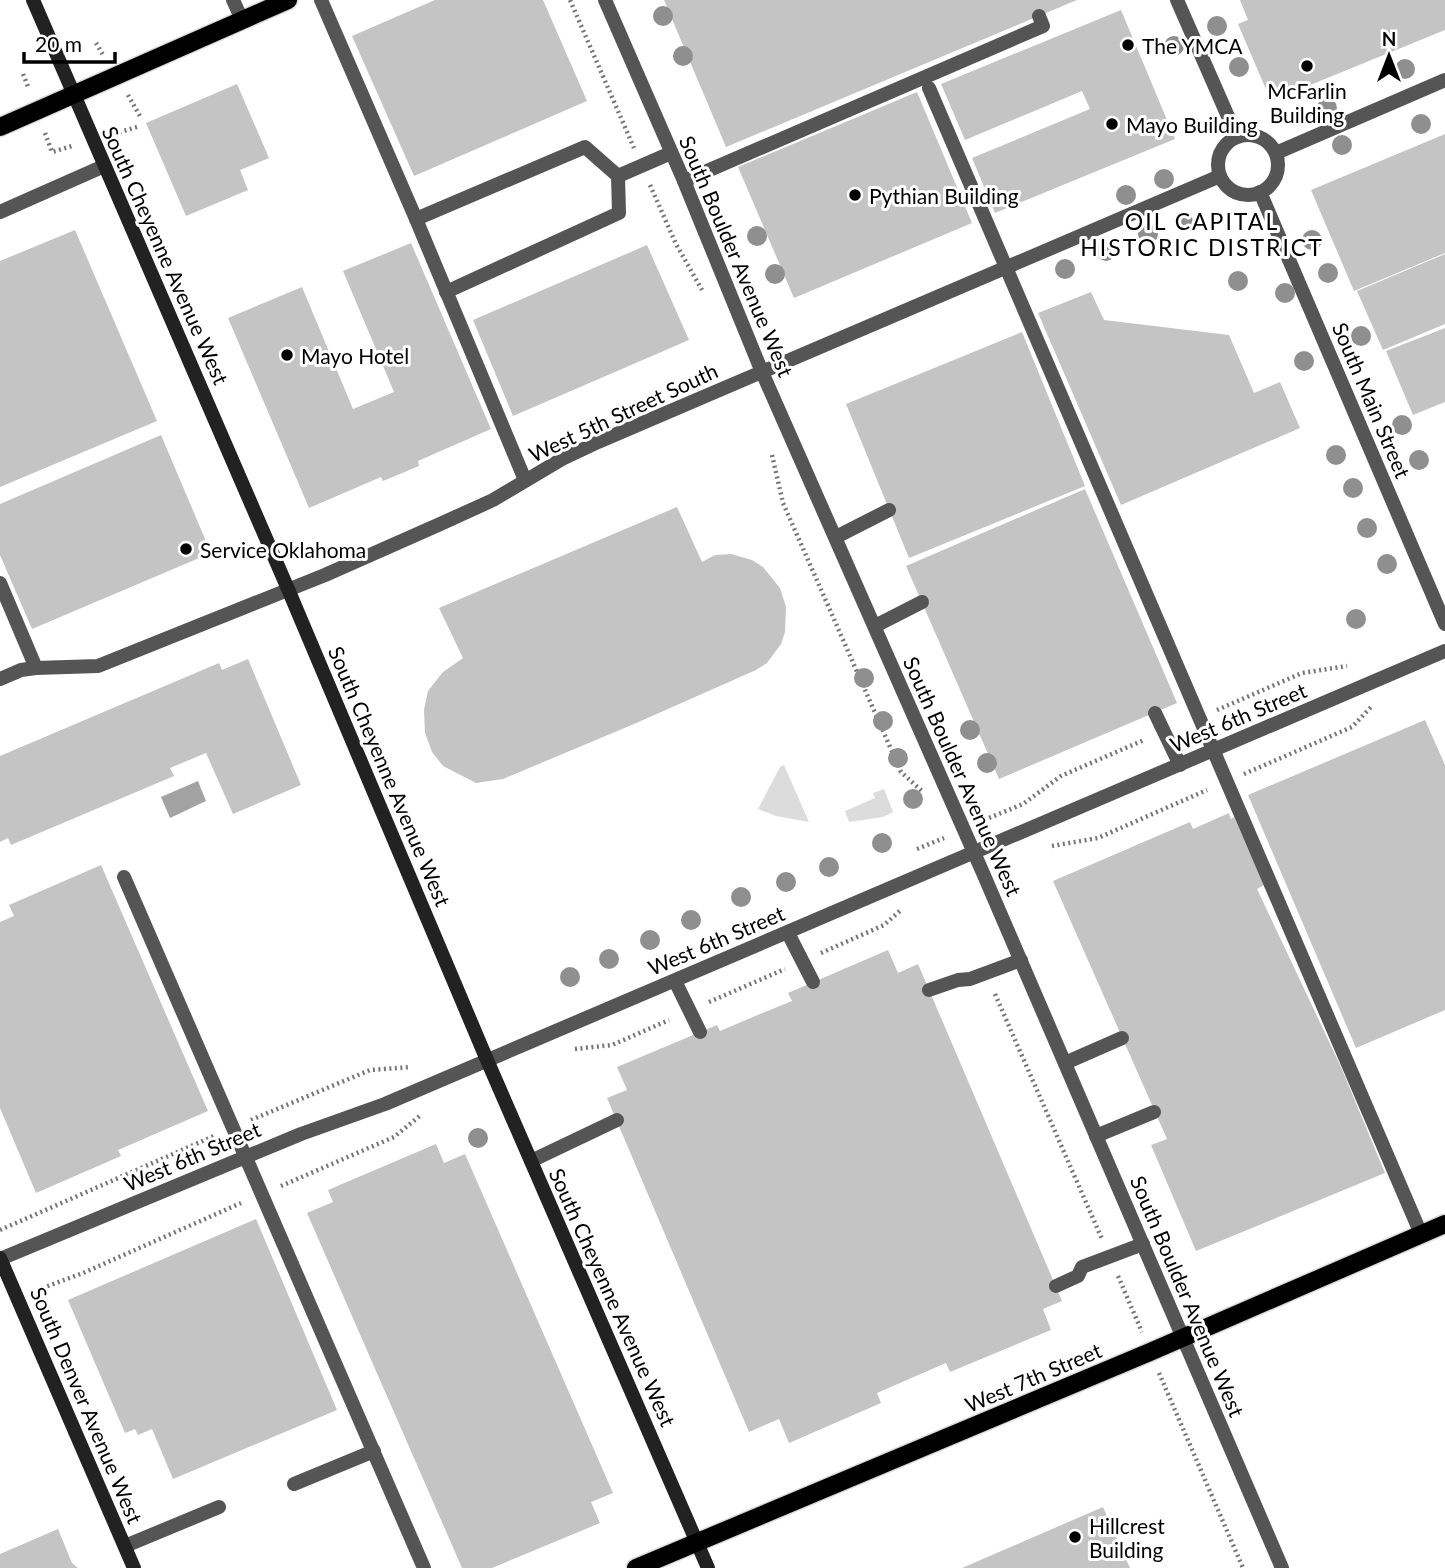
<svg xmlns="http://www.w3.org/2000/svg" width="1445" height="1568" font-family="Lato,sans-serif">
  <rect width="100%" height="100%" fill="#fff"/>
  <!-- green -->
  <g fill="#dcdcdc">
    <path d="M784 765 809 822 776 816 758 809 780 767Z"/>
    <path d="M884 789 893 812 883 817 849 822 845 811 875 798 873 793Z"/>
  </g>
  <!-- water -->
  <path fill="#a3a3a3" d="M198 781 206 801 170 818 161 797Z"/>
  <!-- building -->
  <g fill="#c4c4c4">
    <path d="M435 0H543L587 101 414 176 352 36Z"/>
    <path d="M664 0H1077L726 147Z"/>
    <path d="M1240 0H1445V30L1271 101 1238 24 1248 20Z"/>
    <path d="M1121 10 1175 139 995 213 972 158 1090 109 1082 91 965 140 941 84Z"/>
    <path d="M237 84 269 158 240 170 248 190 186 216 146 123Z"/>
    <path d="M917 92 972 223 794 298 738 167Z"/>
    <path d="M1445 134V253L1354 291 1311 190Z"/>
    <path d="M75 230 157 421 0 487V261Z"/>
    <path d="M411 243 491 429 418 461 419 466 383 481 381 477 309 508 228 318 302 287 353 409 394 392 343 271Z"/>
    <path d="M647 245 689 340 513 416 473 320Z"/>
    <path d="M1445 254V324L1383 350 1357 291Z"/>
    <path d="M1091 292 1104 320 1229 335 1254 393 1280 382 1300 428 1121 505 1038 313Z"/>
    <path d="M1445 328V402L1413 415 1386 351Z"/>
    <path d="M1022 332 1085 486 909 558 846 404Z"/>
    <path d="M161 435 211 553 32 629 0 555V504Z"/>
    <path d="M1085 489 1177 703 999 779 906 566Z"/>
    <path d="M677 507 702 562 715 555 731 554 752 560 763 567 780 588 786 607 785 632 781 644 767 663 756 670 634 724 503 779 476 783 443 766 432 752 425 733 424 710 428 691 443 672 463 658 439 608Z"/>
    <path d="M248 659 301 785 233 814 206 753 170 768 174 776 11 845 8 838 0 842V756L219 663 222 670Z"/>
    <path d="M1425 720 1445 765V1010L1356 1048 1248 795Z"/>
    <path d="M1229 813 1231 819 1234 817 1264 885 1257 889 1341 1067 1385 1173 1196 1251 1151 1145 1167 1139 1053 881 1190 822 1193 829Z"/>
    <path d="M101 865 208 1111 118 1150 121 1156 36 1193 0 1108V922L14 916 9 905Z"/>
    <path d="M888 950 898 973 918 964 1062 1301 1043 1309 1051 1330 950 1372 946 1363 877 1393 881 1403 789 1443 779 1419 749 1432 607 1098 627 1090 617 1067 717 1025 720 1031 760 1014 792 1001 788 993Z"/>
    <path d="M436 1144 444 1163 465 1154 613 1493 591 1502 600 1523 492 1568H462L307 1213 333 1202 328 1190Z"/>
    <path d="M256 1219 337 1410 173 1479 152 1429 138 1435 135 1429 125 1433 68 1300Z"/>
    <path d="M1103 1507 1130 1568H962Z"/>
    <path d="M58 1529 72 1563 78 1568H0V1554Z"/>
  </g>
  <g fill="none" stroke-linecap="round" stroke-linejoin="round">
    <!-- primary casing -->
    <g stroke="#dbdbdb" stroke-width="21">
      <g id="primary">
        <path d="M0 127 288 0"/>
        <path d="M636 1568 1150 1352 1445 1224"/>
      </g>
    </g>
    <!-- path -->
    <g stroke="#777" stroke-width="4.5" stroke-dasharray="2 3.5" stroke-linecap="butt">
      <path d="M570 0 634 148"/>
      <path d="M96 43 103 55"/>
      <path d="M23 74 29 89"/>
      <path d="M128 95 140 116"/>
      <path d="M45 133 52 152 72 146"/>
      <path d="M114 134 140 126"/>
      <path d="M650 185 676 244 702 290"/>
      <path d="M772 455 783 503 901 772 923 792"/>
      <path d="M1217 710 1302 673 1347 666"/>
      <path d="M1244 774 1352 727 1371 707"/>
      <path d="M984 820 1023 804 1061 776 1144 740"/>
      <path d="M1052 846 1098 838 1207 790"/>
      <path d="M917 849 944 838"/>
      <path d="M821 953 884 925 902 909"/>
      <path d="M995 994 1102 1239"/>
      <path d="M709 1002 785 969"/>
      <path d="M575 1049 612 1045 669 1020"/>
      <path d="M251 1120 370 1070 411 1067"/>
      <path d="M281 1186 394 1137 422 1114"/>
      <path d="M0 1230 214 1136"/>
      <path d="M1118 1276 1142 1332"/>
      <path d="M37 1290 83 1273 241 1203"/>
      <path d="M1159 1373 1243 1568"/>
    </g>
    <!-- service -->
    <g stroke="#555" stroke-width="14">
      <path d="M233 0 242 20"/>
      <path d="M321 0 416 219 525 480"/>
      <path d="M929 88 1421 1234"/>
      <path d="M618 176 671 153"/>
      <path d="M684 181 1043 26 1039 16"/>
      <path d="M0 212 104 166"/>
      <path d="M416 219 585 147 618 176 619 213 446 292"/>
      <path d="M836 537 889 510"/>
      <path d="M0 583 36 668"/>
      <path d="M875 626 922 602"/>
      <path d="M1155 713 1180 765"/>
      <path d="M124 877 424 1568"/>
      <path d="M788 933 813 982"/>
      <path d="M675 981 700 1032"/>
      <path d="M929 990 958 980 970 979 1021 960"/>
      <path d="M1065 1063 1122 1038"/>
      <path d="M1096 1136 1154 1112"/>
      <path d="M531 1161 617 1120"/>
      <path d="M1056 1286 1078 1276 1082 1267 1143 1244"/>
      <path d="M294 1484 374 1451"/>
      <path d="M125 1546 219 1507"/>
    </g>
    <!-- tertiary -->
    <g stroke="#555" stroke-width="14">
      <path d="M605 0 684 181 762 372 983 873 1282 1568"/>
      <path d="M1177 0 1237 137"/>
      <circle cx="1248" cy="165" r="30"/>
      <path d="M1276 153 1445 80"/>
      <path d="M1260 192 1445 624"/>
      <path d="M0 679 21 670 36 668 98 666 325 575 438 525 493 500 562 459 598 442 1220 176"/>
      <path d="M0 1259 301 1134 385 1104 1445 651"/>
    </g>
    <!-- secondary -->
    <g stroke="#222" stroke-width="14">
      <path d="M33 0 288 589 487 1060 708 1568"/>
      <path d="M0 1258 134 1568"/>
    </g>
    <!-- primary -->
    <use href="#primary" stroke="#000" stroke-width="18"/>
  </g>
  <!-- trees -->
  <g fill="#8f8f8f">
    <circle cx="663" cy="16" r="10"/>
    <circle cx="1217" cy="26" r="10"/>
    <circle cx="1174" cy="46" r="10"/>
    <circle cx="683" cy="56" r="10"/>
    <circle cx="1239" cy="67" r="10"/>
    <circle cx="1405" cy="69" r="10"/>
    <circle cx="1327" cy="108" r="10"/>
    <circle cx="1421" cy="124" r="10"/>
    <circle cx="1342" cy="145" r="10"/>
    <circle cx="1164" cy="179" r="10"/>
    <circle cx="1126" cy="195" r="10"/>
    <circle cx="1183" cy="222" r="10"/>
    <circle cx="1148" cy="234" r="10"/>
    <circle cx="757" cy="236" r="10"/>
    <circle cx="1312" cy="240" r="10"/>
    <circle cx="1106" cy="251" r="10"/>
    <circle cx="1065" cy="269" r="10"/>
    <circle cx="1328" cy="273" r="10"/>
    <circle cx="775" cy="274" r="10"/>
    <circle cx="1238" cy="281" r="10"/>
    <circle cx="1285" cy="293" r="10"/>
    <circle cx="1361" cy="336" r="10"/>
    <circle cx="1304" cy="361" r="10"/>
    <circle cx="1402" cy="425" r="10"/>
    <circle cx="1336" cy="455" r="10"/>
    <circle cx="1419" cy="460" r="10"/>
    <circle cx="1353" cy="488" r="10"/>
    <circle cx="1367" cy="528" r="10"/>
    <circle cx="1387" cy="564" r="10"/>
    <circle cx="1356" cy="619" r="10"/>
    <circle cx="864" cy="678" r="10"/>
    <circle cx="883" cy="721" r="10"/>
    <circle cx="970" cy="730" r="10"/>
    <circle cx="898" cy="758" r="10"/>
    <circle cx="987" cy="763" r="10"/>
    <circle cx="913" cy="799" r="10"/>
    <circle cx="882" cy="843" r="10"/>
    <circle cx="829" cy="867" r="10"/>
    <circle cx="786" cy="882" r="10"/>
    <circle cx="741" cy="897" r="10"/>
    <circle cx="691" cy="920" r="10"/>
    <circle cx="650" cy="940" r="10"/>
    <circle cx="609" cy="959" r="10"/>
    <circle cx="570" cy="977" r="10"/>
    <circle cx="478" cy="1138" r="10"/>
  </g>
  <!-- markers -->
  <g fill="#000" stroke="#fff" stroke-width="2.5">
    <circle cx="1128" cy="45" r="7"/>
    <circle cx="1307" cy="66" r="7"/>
    <circle cx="1112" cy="124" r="7"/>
    <circle cx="855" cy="195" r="7"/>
    <circle cx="287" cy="355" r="7"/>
    <circle cx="186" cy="549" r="7"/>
    <circle cx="1075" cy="1537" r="7"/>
  </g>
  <g text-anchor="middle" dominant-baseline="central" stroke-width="6" stroke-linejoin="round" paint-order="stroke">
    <!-- poi labels -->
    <g font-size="21" fill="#000" stroke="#fff" text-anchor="start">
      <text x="1142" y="45">The YMCA</text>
      <text x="1307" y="90" text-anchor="middle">McFarlin<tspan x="1307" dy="24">Building</tspan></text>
      <text x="1126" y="124">Mayo Building</text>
      <text x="869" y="195">Pythian Building</text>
      <text x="301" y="355">Mayo Hotel</text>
      <text x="200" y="549">Service Oklahoma</text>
      <text x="1089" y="1525">Hillcrest<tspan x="1089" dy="24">Building</tspan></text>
    </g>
    <!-- street labels -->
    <g font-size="21" fill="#000" stroke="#fff">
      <text transform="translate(166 255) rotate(66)">South Cheyenne Avenue West</text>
      <text transform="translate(737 256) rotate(67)">South Boulder Avenue West</text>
      <text transform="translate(1372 400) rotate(67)">South Main Street</text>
      <text transform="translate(623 412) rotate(-25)">West 5th Street South</text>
      <text transform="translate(1238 717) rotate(-23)">West 6th Street</text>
      <text transform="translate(390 776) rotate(67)">South Cheyenne Avenue West</text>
      <text transform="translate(963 776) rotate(66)">South Boulder Avenue West</text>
      <text transform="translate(716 940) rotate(-23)">West 6th Street</text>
      <text transform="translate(192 1156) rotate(-23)">West 6th Street</text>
      <text transform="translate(1188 1296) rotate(67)">South Boulder Avenue West</text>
      <text transform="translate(613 1297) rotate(66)">South Cheyenne Avenue West</text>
      <text transform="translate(1033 1377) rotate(-23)">West 7th Street</text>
      <text transform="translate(87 1405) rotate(67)">South Denver Avenue West</text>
    </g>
    <!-- neighbourhood labels -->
    <g font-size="23" letter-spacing="2" fill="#000" stroke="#fff">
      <text x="1202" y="221">OIL CAPITAL<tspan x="1202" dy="26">HISTORIC DISTRICT</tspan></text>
    </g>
  </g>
  <!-- north arrow -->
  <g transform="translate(1389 56)" stroke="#ffffff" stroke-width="5" paint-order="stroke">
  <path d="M0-5L12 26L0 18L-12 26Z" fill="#000000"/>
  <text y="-10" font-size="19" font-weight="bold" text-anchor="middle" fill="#000000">N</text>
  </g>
  <!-- scale -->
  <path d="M24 52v10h91v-10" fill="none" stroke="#000000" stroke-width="3.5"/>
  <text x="35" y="52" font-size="21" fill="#000000" stroke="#ffffff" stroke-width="5" paint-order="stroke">20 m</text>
</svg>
